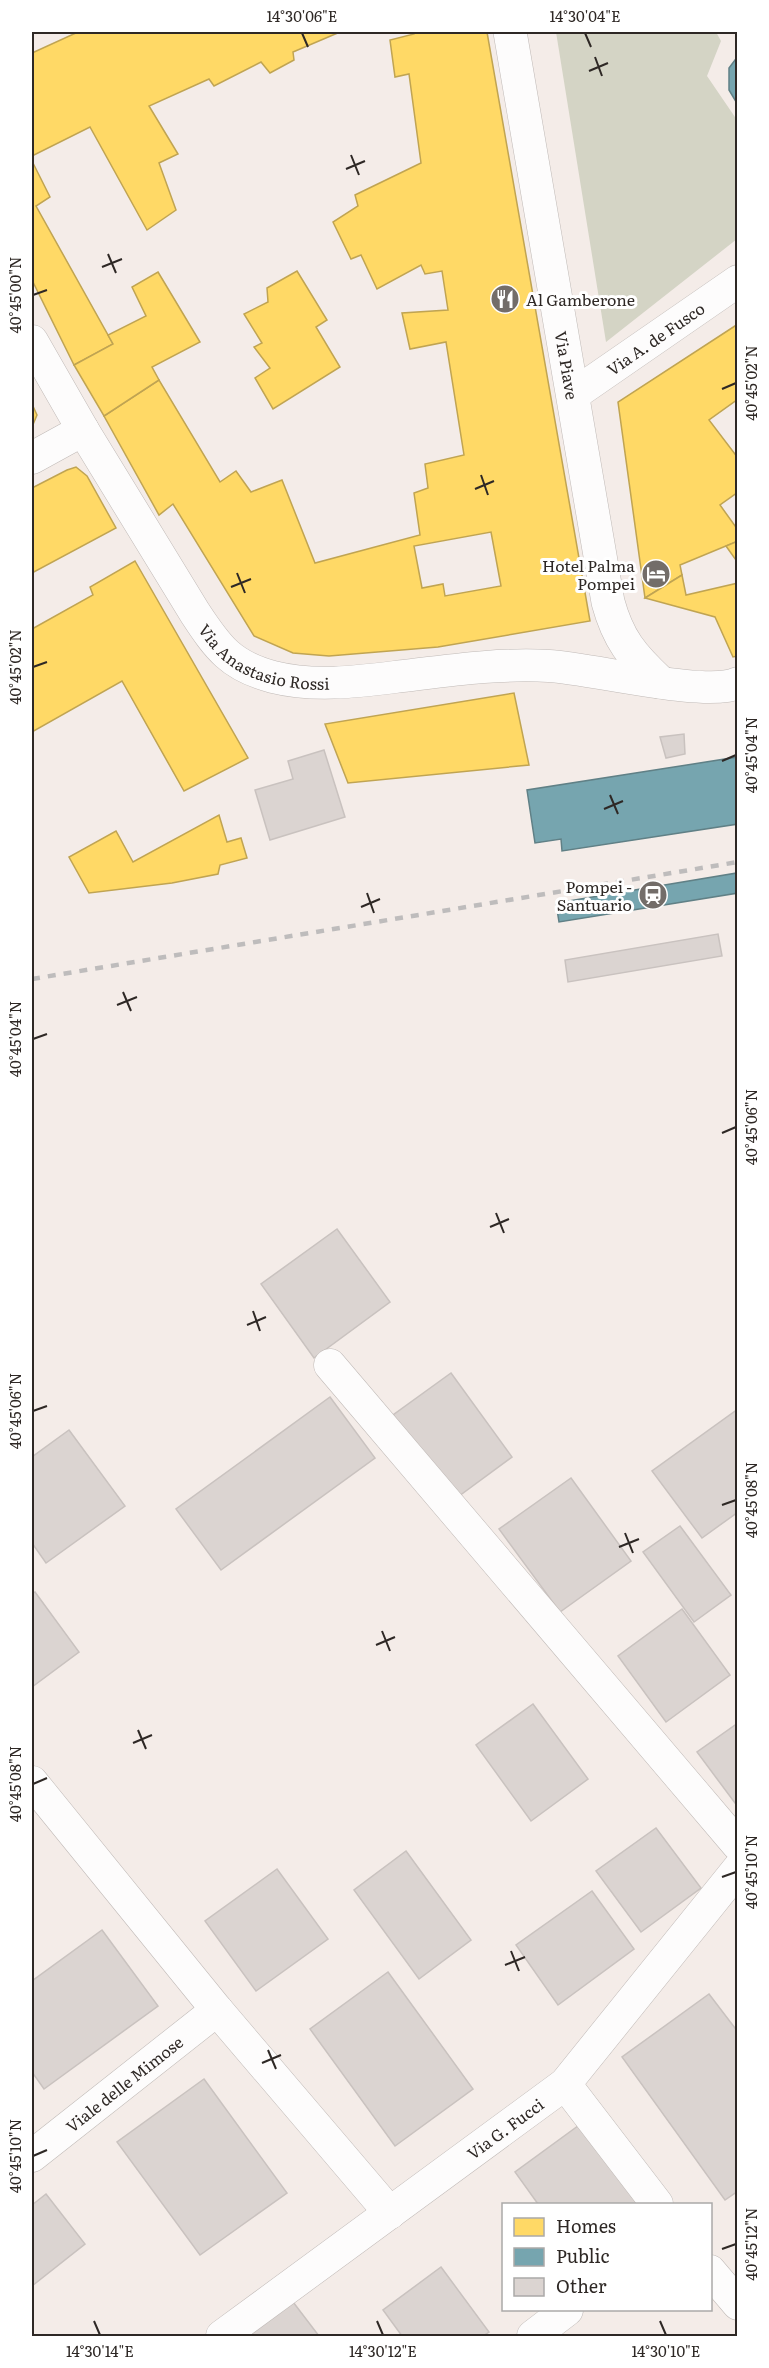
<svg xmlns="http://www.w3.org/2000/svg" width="769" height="2368" font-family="Literata,serif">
  <rect width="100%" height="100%" fill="#f4ece8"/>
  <!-- green -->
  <path fill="#d4d4c5" d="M556 32H716L721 41 707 76 737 120V239L606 342Z"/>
  <!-- homes -->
  <g fill="#ffd966" stroke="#c0a452" stroke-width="1.5" fill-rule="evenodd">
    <path d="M78 32H340L293 52 294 60 270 73 261 62 214 86 209 79 149 106 178 154 159 163 176 210 147 230 90 127 32 156V53Z"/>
    <path d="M414 32H487L590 621 438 647 329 656 293 653 254 636 173 504 159 515 104 416 159 380 220 482 236 471 251 492 282 480 315 563 420 535 414 493 428 488 425 464 464 455 446 342 410 349 402 313 448 310 442 271 425 274 421 265 377 289 361 255 351 259 333 222 358 206 355 195 421 163 409 74 395 77 390 40 414 34ZM491 532 501 586 445 596 443 584 422 588 414 546Z"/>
    <path d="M32 161 50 197 36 206 113 344 74 365 32 280Z"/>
    <path d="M297 271 327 320 316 327 340 367 273 409 255 378 270 368 254 347 262 343 244 314 268 302 267 288Z"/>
    <path d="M158 272 200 342 152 367 159 380 104 416 74 365 113 344 108 335 146 316 132 287Z"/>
    <path d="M738 324V399L709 420 738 458V492L720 505 738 530V541L680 565 682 575 645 598 618 402Z"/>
    <path d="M32 404 37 415 32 427Z"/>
    <path d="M76 467 87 476 116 528 32 573V488L67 470Z"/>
    <path d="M738 541V563L726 546Z"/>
    <path d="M135 561 248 758 184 791 122 681 32 732V629L93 595 90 587Z"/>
    <path d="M682 575 686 595 738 583V656L733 657 715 617 645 598Z"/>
    <path d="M514 693 529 765 348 783 325 724Z"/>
    <path d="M219 815 227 842 241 838 247 858 220 865 218 874 172 883 89 893 69 857 116 831 133 862Z"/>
  </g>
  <!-- public -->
  <g fill="#76a5af" stroke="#608086" stroke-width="1.5">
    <path d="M738 56V105L729 90V68Z"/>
    <path d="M738 757V824L562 851 561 839 535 843 527 790Z"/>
    <path d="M737 873 738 893 559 922 556 903Z"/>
  </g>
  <!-- building -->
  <g fill="#dbd4d1" stroke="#c9c2bf" stroke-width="1.5">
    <path d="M684 734 685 754 666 758 660 737Z"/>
    <path d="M324 750 345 817 270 840 255 790 293 779 288 761Z"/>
    <path d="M718 934 722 956 568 982 565 960Z"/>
    <path d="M337 1229 390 1302 314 1358 261 1284Z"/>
    <path d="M451 1373 512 1457 455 1499 393 1415Z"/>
    <path d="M330 1397 375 1458 221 1570 176 1509Z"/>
    <path d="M738 1409V1512L702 1538 652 1471Z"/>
    <path d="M69 1430 125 1506 46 1563 32 1543V1457Z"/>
    <path d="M571 1478 631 1561 560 1612 499 1529Z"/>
    <path d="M680 1526 731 1595 694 1622 643 1552Z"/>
    <path d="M35 1592 79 1652 32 1687V1594Z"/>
    <path d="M682 1609 730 1675 666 1722 618 1656Z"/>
    <path d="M533 1704 588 1779 531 1821 476 1745Z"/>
    <path d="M738 1723V1807L697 1752Z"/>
    <path d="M656 1828 701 1888 641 1932 596 1871Z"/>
    <path d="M406 1851 471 1940 419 1979 354 1890Z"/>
    <path d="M277 1869 328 1939 256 1991 205 1921Z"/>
    <path d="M592 1891 634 1949 558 2005 516 1945Z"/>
    <path d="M102 1930 158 2006 44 2089 32 2072V1981Z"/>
    <path d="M388 1972 473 2089 395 2146 310 2029Z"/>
    <path d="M709 1994 738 2032V2191L725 2200 622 2057Z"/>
    <path d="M204 2079 287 2193 200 2255 117 2142Z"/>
    <path d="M582 2123 641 2204H538L515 2172Z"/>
    <path d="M46 2194 85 2244 32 2286V2205Z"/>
    <path d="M441 2267 489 2332 483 2336H402L383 2310Z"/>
    <path d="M290 2298 319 2336H236Z"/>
  </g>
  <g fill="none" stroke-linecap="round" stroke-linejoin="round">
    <!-- street casing -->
    <g stroke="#c0bab7" stroke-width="33">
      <g id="street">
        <path id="s1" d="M32 341 83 430 195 613C218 648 231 666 273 677 313 687 355 682 395 677 446 671 497 663 549 666 590 668 706 698 738 683"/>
        <path id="s2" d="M573 395 738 281"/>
        <path d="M32 458 83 430"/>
        <path d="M330 1365 738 1845"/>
        <path d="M32 1782 217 2010 390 2213"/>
        <path d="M565 2084 657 2204"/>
        <path id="s3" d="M32 2156 217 2010"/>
        <path d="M710 2271 738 2304"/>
        <path id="s4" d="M222 2336 565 2084 738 1869"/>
        <path d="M533 2336 567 2310"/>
      </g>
    </g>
    <!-- secondary casing -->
    <g stroke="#c0bab7" stroke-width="34">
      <g id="secondary">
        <path id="s5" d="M510 32 608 602C618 639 632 656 660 682"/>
      </g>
    </g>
    <!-- street -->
    <use href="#street" stroke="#fdfcfc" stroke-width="32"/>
    <!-- secondary -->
    <use href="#secondary" stroke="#fdfcfc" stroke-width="33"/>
    <!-- rail -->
    <path stroke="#bebcbc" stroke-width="4.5" stroke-dasharray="8 8" stroke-linecap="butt" d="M32 979 738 862"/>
  </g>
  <!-- ticks -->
  <path fill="none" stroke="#2e2825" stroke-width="2" d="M302 33 308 47M585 33 591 47M595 57 602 76M589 71 608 63M351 155 359 175M346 169 365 161M108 254 116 273M102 267 122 259M33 295 47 290M722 389 736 383M481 475 488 495M475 489 494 481M237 573 245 593M231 587 251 579M33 667 47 662M722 761 736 755M610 795 618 814M604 809 623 801M367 893 374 913M361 907 380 899M123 992 131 1011M117 1005 137 997M33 1039 47 1034M722 1133 736 1127M496 1213 504 1233M490 1227 509 1219M253 1311 260 1331M247 1325 266 1317M33 1411 47 1406M722 1505 736 1500M625 1533 633 1553M619 1547 639 1539M382 1631 390 1651M376 1645 395 1637M138 1730 146 1749M133 1743 152 1735M33 1784 47 1778M722 1877 736 1872M511 1951 519 1971M505 1965 525 1957M268 2050 276 2069M262 2063 281 2055M33 2156 47 2150M722 2249 736 2244M94 2321 100 2335M377 2321 383 2335M660 2321 666 2335"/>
  <!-- icons -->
  <defs>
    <g id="restaurant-disc" transform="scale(1.5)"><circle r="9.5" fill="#736d69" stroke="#fff"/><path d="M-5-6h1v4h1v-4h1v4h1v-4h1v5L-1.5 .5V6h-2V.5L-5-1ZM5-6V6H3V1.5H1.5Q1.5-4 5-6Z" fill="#fff"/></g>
    <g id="hotel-disc" transform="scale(1.5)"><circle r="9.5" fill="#736d69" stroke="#fff"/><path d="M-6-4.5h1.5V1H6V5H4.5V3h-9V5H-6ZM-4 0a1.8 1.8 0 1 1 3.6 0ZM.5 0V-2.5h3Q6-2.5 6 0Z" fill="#fff"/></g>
    <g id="station-disc" transform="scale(1.5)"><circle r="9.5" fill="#736d69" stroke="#fff"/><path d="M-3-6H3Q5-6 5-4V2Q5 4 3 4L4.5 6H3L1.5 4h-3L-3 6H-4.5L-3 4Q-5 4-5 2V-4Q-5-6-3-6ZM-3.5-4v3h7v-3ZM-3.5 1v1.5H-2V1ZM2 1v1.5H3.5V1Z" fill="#fff"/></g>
  </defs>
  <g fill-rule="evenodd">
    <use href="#restaurant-disc" x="505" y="299"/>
    <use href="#hotel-disc" x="656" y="574"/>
    <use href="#station-disc" x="653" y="895"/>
  </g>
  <g text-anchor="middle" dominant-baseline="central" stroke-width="6" stroke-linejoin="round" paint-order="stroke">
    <!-- poi labels -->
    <g font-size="16" fill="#2e2825" stroke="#fff" text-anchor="end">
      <text x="526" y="299" text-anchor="start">Al Gamberone</text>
      <text x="635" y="565">Hotel Palma<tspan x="635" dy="18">Pompei</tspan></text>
      <text x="632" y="886">Pompei -<tspan x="632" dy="18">Santuario</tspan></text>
    </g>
    <!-- street labels -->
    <g font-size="16" fill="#2e2825" stroke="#fff">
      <text stroke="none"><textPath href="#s2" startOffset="100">Via A. de Fusco</textPath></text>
      <text stroke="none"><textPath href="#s5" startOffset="338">Via Piave</textPath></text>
      <text stroke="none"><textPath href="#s1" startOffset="405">Via Anastasio Rossi</textPath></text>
      <text stroke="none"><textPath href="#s3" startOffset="117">Viale delle Mimose</textPath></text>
      <text stroke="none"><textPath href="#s4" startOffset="351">Via G. Fucci</textPath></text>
    </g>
  </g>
  <!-- border -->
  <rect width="769" height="2368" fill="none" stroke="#ffffff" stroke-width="66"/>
  <!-- legend -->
  <rect x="502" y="2203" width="210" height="108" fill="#ffffff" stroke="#aba9a8" stroke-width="1.5"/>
  <rect x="514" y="2218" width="30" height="18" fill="#ffd966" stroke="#aba9a8" stroke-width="1.5"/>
  <text x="556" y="2233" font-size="18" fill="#2e2825">Homes</text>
  <rect x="514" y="2248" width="30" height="18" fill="#76a5af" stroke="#aba9a8" stroke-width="1.5"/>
  <text x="556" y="2263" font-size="18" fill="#2e2825">Public</text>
  <rect x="514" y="2278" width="30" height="18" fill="#dbd4d1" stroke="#aba9a8" stroke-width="1.5"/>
  <text x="556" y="2293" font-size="18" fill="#2e2825">Other</text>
  <rect x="33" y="33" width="703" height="2302" fill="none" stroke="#2e2825" stroke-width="2"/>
  <g font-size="15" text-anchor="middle" fill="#2e2825">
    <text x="302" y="22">14°30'06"E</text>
    <text x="585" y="22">14°30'04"E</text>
    <text transform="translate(16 295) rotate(-90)" y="5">40°45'00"N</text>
    <text transform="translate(752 383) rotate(-90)" y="5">40°45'02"N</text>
    <text transform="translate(16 667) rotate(-90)" y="5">40°45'02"N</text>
    <text transform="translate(752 755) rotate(-90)" y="5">40°45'04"N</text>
    <text transform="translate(16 1039) rotate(-90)" y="5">40°45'04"N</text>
    <text transform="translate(752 1127) rotate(-90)" y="5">40°45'06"N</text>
    <text transform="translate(16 1411) rotate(-90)" y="5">40°45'06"N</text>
    <text transform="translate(752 1500) rotate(-90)" y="5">40°45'08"N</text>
    <text transform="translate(16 1784) rotate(-90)" y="5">40°45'08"N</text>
    <text transform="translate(752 1872) rotate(-90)" y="5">40°45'10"N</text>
    <text transform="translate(16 2156) rotate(-90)" y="5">40°45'10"N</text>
    <text transform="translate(752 2244) rotate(-90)" y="5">40°45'12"N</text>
    <text x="100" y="2357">14°30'14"E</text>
    <text x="383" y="2357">14°30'12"E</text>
    <text x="666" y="2357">14°30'10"E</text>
  </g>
</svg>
